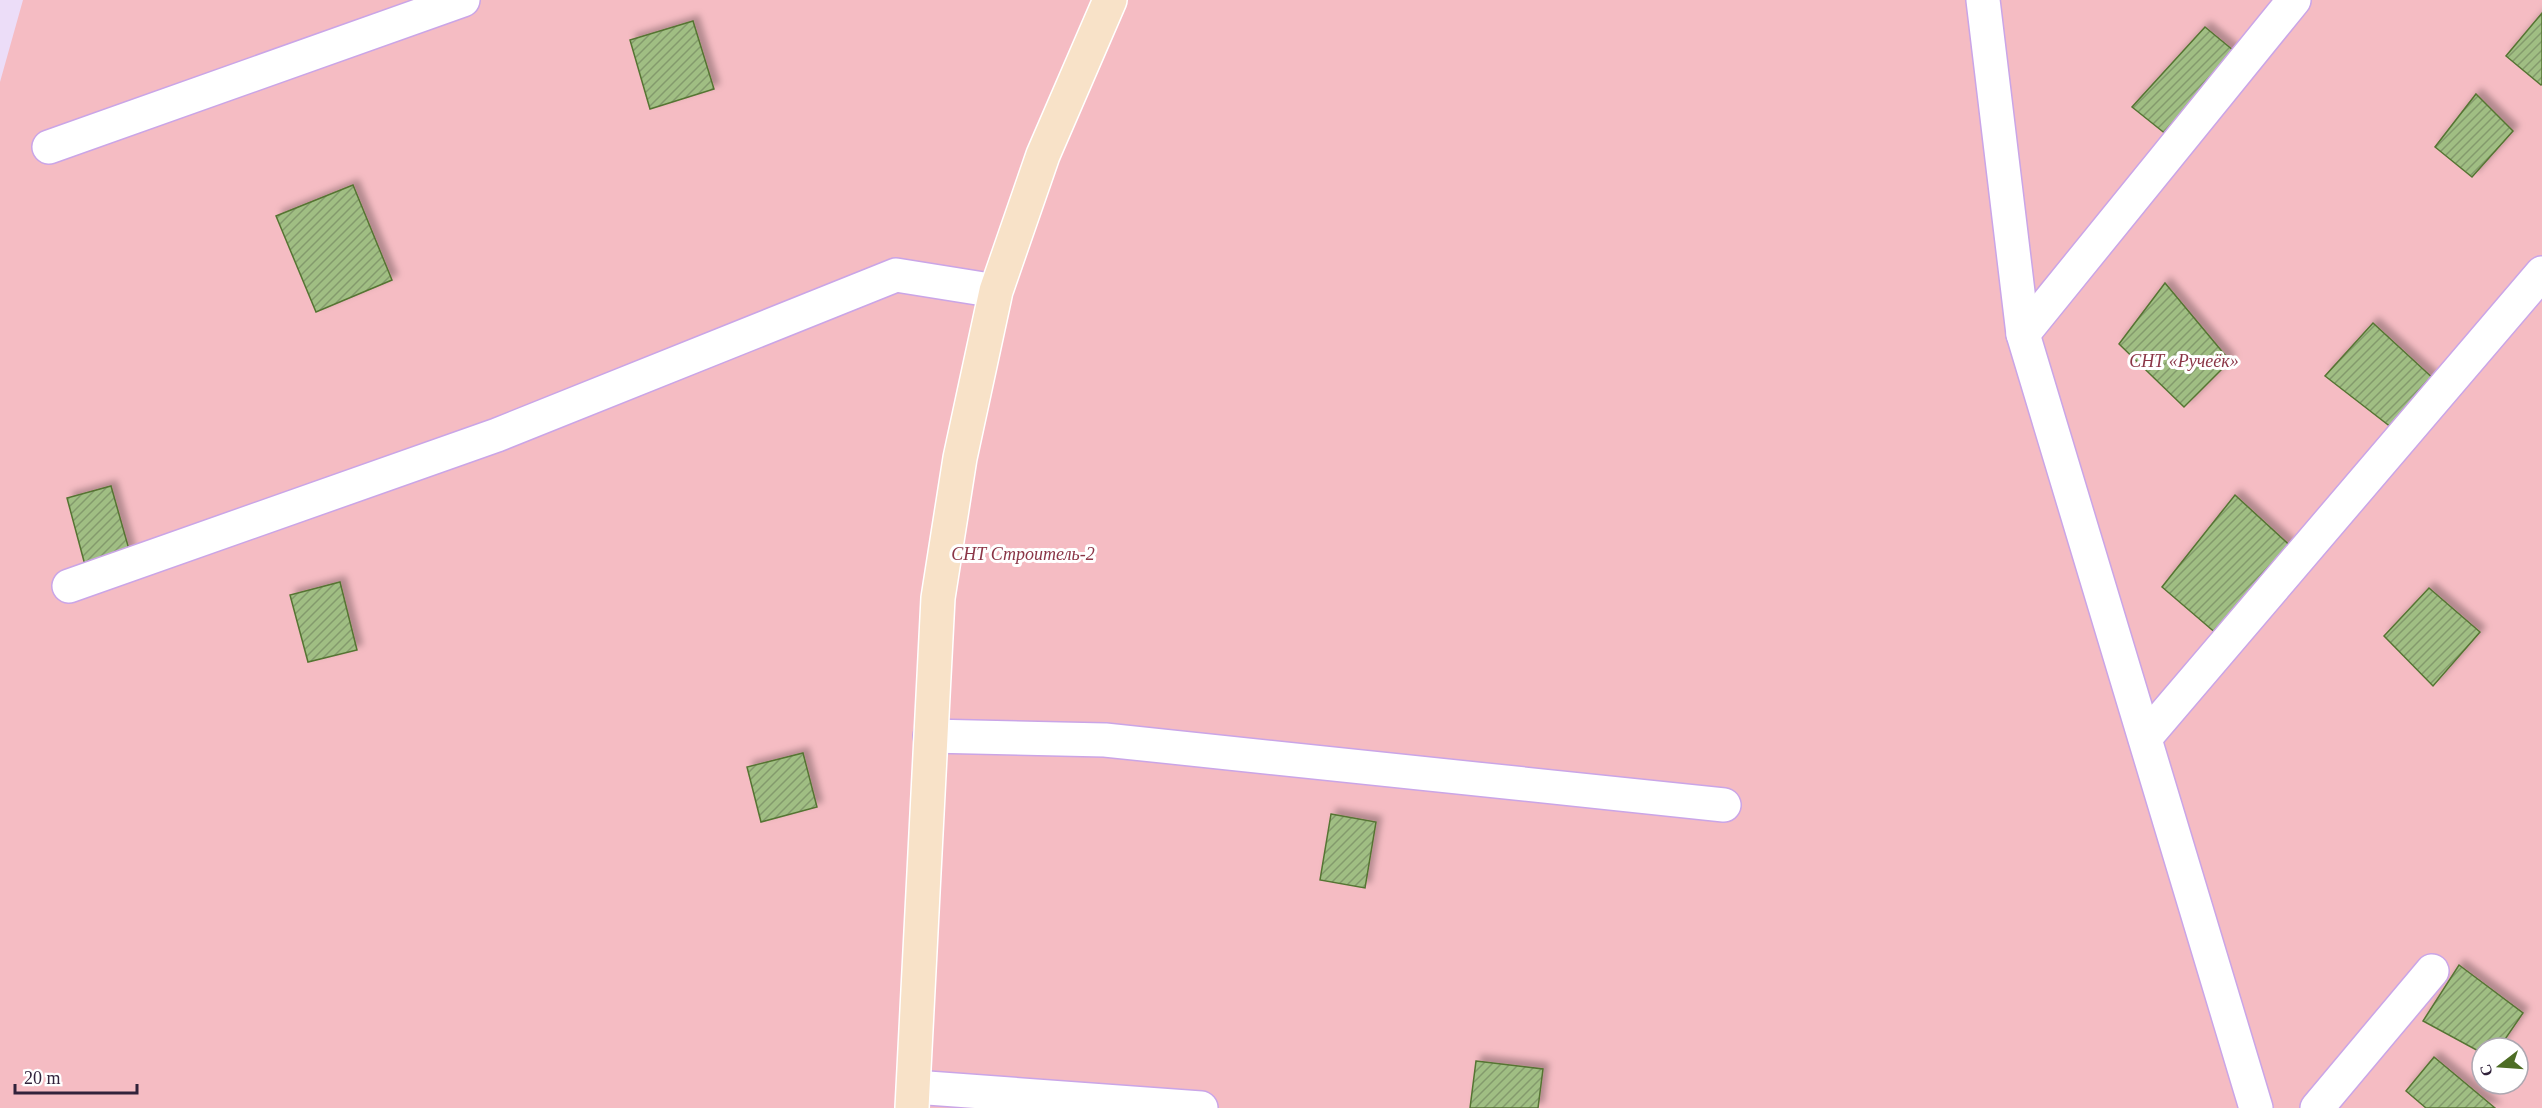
<svg xmlns="http://www.w3.org/2000/svg" width="2542" height="1108" font-family="Georgia,serif">
  <defs>
    <pattern id="building-hatch" width="6" height="6" patternUnits="userSpaceOnUse" patternTransform="scale(1.5)"><rect width="6" height="6" fill="#a0be83"/><path d="M-1 1l2-2M0 6l6-6M5 7l2-2" fill="none" stroke="#839a6c"/></pattern>
    <filter id="shadow"><feDropShadow dx="5.5" dy="-5.5" stdDeviation="3" flood-color="#0004"/></filter>
  </defs>
  <rect width="100%" height="100%" fill="#ecddf8"/>
  <!-- garden -->
  <path fill="#f5bcc3" fill-rule="evenodd" d="M23 0H2542V1108H0V82ZM2482 1048H2518V1084H2482Z"/>
  <!-- building -->
  <g fill="url(#building-hatch)" stroke="#557433" stroke-width="1.5" filter="url(#shadow)">
    <path d="M2542 13V84L2541 85 2506 56Z"/>
    <path d="M693 21 714 89 650 109 630 40Z"/>
    <path d="M2205 27 2245 60 2177 143 2132 107Z"/>
    <path d="M2476 94 2513 131 2472 177 2435 147Z"/>
    <path d="M353 185 392 280 316 312 276 216Z"/>
    <path d="M2165 283 2230 361 2184 407 2119 344Z"/>
    <path d="M2373 323 2436 381 2396 431 2325 376Z"/>
    <path d="M111 486 130 553 85 565 67 498Z"/>
    <path d="M2235 495 2297 552 2225 641 2162 587Z"/>
    <path d="M340 582 357 650 308 662 290 595Z"/>
    <path d="M2429 588 2480 632 2433 686 2384 636Z"/>
    <path d="M803 753 817 807 761 822 747 767Z"/>
    <path d="M1331 814 1376 822 1365 888 1320 880Z"/>
    <path d="M2459 965 2523 1013 2499 1048H2482V1053L2423 1021Z"/>
    <path d="M2434 1057 2495 1108H2426L2406 1091Z"/>
    <path d="M1476 1061 1543 1069 1538 1108H1470Z"/>
  </g>
  <g fill="none" stroke-linecap="round" stroke-linejoin="round">
    <!-- minor casing -->
    <g stroke="#caa5e7" stroke-width="36">
      <g id="minor">
        <path d="M1983 0 2023 334 2256 1108"/>
        <path d="M49 147 463 0"/>
        <path d="M2023 334 2294 0"/>
        <path d="M69 586 497 435 896 275 996 291"/>
        <path d="M930 736 1105 740 1724 805"/>
        <path d="M2145 738 2542 273"/>
        <path d="M914 1087 1201 1108"/>
        <path d="M2317 1108 2432 971"/>
      </g>
    </g>
    <!-- major casing -->
    <g stroke="#fff" stroke-width="36">
      <path id="major" d="M912 1108 938 598 960 458 996 291 1043 155 1110 0"/>
    </g>
    <!-- minor -->
    <use href="#minor" stroke="#fff" stroke-width="33"/>
    <!-- major -->
    <use href="#major" stroke="#f8e2c8" stroke-width="33"/>
  </g>
  <g text-anchor="middle" dominant-baseline="central" stroke-width="6" stroke-linejoin="round" paint-order="stroke">
    <!-- park labels -->
    <g font-size="18" font-style="italic" fill="#8b3647" stroke="#fff">
      <text x="2184" y="361">СНТ «Ручеёк»</text>
      <text x="1023" y="554">СНТ Строитель-2</text>
    </g>
  </g>
  <!-- north arrow -->
  <g transform="translate(2500 1066) rotate(253)"><circle r="28" fill="#ffffff" stroke="#ada7b1" stroke-width="1.5"/>
  <path d="M0-4.5L10 22L0 15L-10 22Z" fill="#4d6d24"/>
  <text y="-9" font-size="16" font-weight="bold" text-anchor="middle" fill="#31223b">С</text>
  </g>
  <!-- scale -->
  <path d="M15 1084v9h122v-9" fill="none" stroke="#31223b" stroke-width="3"/>
  <text x="24" y="1084" font-size="18" fill="#31223b" stroke="#ffffff" stroke-width="4.5" paint-order="stroke">20 m</text>
</svg>
